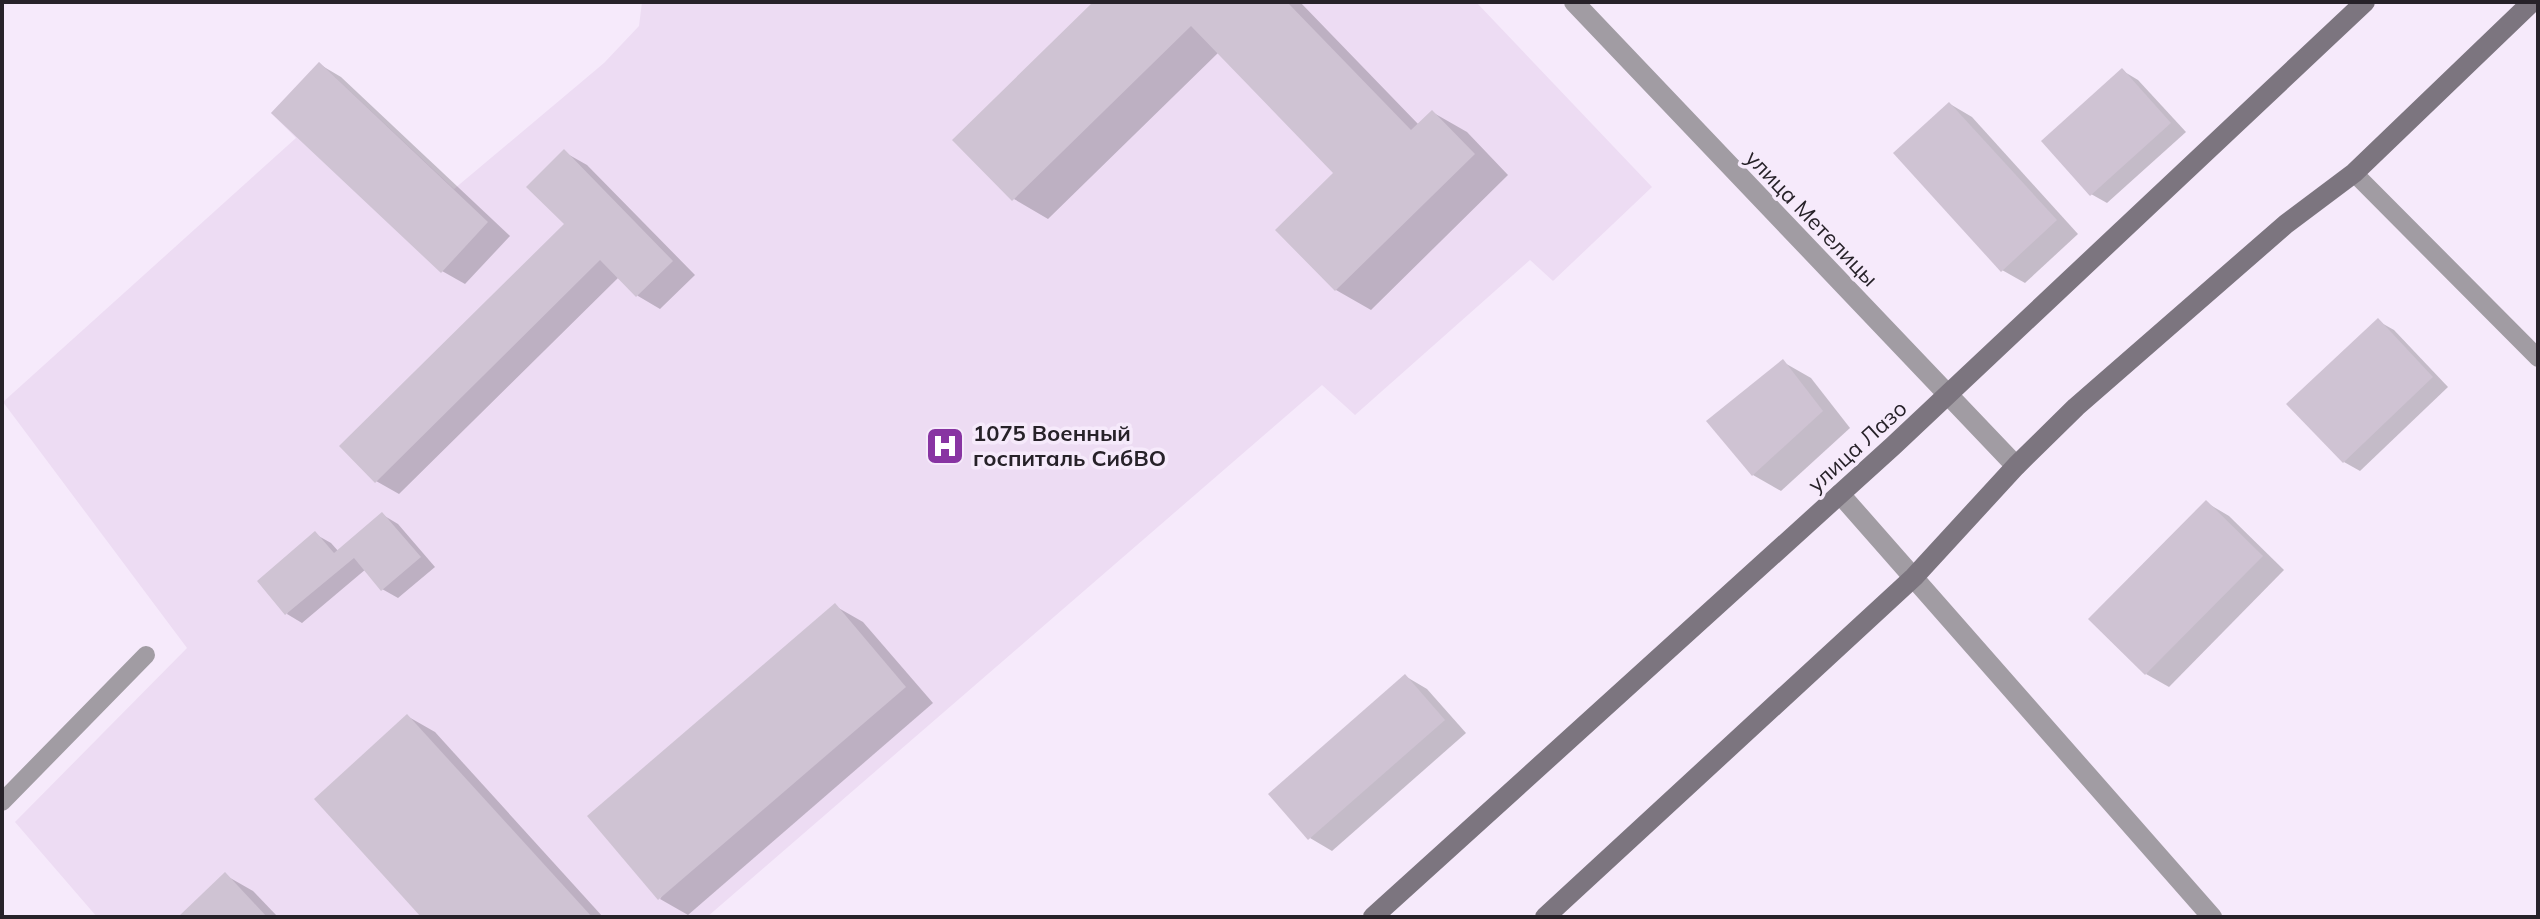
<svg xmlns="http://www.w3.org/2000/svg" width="2540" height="919" font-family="Mulish,sans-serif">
  <rect width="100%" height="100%" fill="#f6eafb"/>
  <!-- built -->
  <path fill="#eddcf3" d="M642 2H1476L1652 187 1553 281 1530 260 1355 415 1322 385 707 917H97L15 822 187 648 3 402 296 138 271 113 319 62 454 189 604 63 639 26Z"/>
  <!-- shadow -->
  <g fill="#0003">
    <path d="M1096 2H1300L1419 125 1432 112 1467 132 1508 175 1371 310 1336 290 1278 230 1336 173 1219 52 1048 219 1014 199Z"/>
    <path d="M319 64 341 77 510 236 465 284 442 271Z"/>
    <path d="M2123 71 2138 80 2186 132 2107 203 2091 194Z"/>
    <path d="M1950 104 1972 117 2078 234 2025 283 2002 270Z"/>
    <path d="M564 152 587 165 695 275 660 309 638 296 619 277 399 494 376 481 567 224Z"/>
    <path d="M2378 321 2394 330 2448 387 2360 471 2344 462Z"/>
    <path d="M1783 362 1811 378 1850 428 1781 491 1753 475Z"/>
    <path d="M2207 503 2229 516 2284 570 2169 687 2146 674Z"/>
    <path d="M383 515 398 524 435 567 398 598 382 589 366 569 302 623 287 614 315 534 331 543 339 552Z"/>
    <path d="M835 606 863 622 933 703 688 915 660 899Z"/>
    <path d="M1405 676 1427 689 1466 733 1332 851 1310 838Z"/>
    <path d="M407 716 435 732 603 917H424Z"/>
    <path d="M225 875 253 891 278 917H180Z"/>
  </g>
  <!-- building -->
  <g fill="#cfc3d3">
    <path d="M1093 2H1287L1411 130 1432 110 1475 154 1335 291 1275 230 1333 173 1191 26 1012 201 952 140Z"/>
    <path d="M319 62 488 222 441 273 271 113Z"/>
    <path d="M2122 68 2171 123 2090 196 2041 141Z"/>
    <path d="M1949 102 2057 220 2001 272 1893 153Z"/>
    <path d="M564 149 673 261 636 297 600 260 375 483 339 446 564 224 526 187Z"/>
    <path d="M2378 318 2433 377 2343 463 2286 404Z"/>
    <path d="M1783 359 1823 411 1752 476 1706 421Z"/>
    <path d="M2206 500 2263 556 2145 675 2088 619Z"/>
    <path d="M382 512 421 557 381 591 354 558 285 615 257 581 315 531 334 553Z"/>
    <path d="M835 603 906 687 658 900 587 816Z"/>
    <path d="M1405 674 1445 720 1308 840 1268 794Z"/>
    <path d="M407 714 592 917H421L314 799Z"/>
    <path d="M225 872 267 917H178Z"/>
  </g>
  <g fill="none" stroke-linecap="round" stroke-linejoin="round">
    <!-- lane -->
    <g stroke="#a19ca3" stroke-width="18">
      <path d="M2354 173 2538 358"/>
      <path d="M2 802 146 655"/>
    </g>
    <!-- street -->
    <g stroke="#a19ca3" stroke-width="20">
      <path d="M1574 2 2016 466"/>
      <path d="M1840 494 2212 917"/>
    </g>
    <!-- secondary -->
    <g stroke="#7c757f" stroke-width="20">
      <path d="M1373 917 1893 446 2365 2"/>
      <path d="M1545 917 1914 577 2016 466 2076 407 2286 224 2354 173 2532 2"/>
    </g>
  </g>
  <!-- icons -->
  <defs>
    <g id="hospital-square" transform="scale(2)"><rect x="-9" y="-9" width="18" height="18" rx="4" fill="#8834a2" stroke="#f6eafb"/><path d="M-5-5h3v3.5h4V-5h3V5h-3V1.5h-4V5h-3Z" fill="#fff"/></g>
  </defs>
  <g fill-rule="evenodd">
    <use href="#hospital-square" x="945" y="446"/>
  </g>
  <g text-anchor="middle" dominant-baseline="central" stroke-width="7" stroke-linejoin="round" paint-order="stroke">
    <!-- street labels -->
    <g font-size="22" fill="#272229" stroke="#f6eafb">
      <text transform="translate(1812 218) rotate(46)">улица Метелицы</text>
      <text transform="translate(1857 446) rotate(-42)">улица Лазо</text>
    </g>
    <!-- poi labels -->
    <g font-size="22" font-weight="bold" fill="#272229" stroke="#f6eafb" text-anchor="start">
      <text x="973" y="433">1075 Военный<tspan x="973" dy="25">госпиталь СибВО</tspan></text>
    </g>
  </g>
  <!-- border -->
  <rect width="2540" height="919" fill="none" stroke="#272229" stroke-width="8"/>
</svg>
